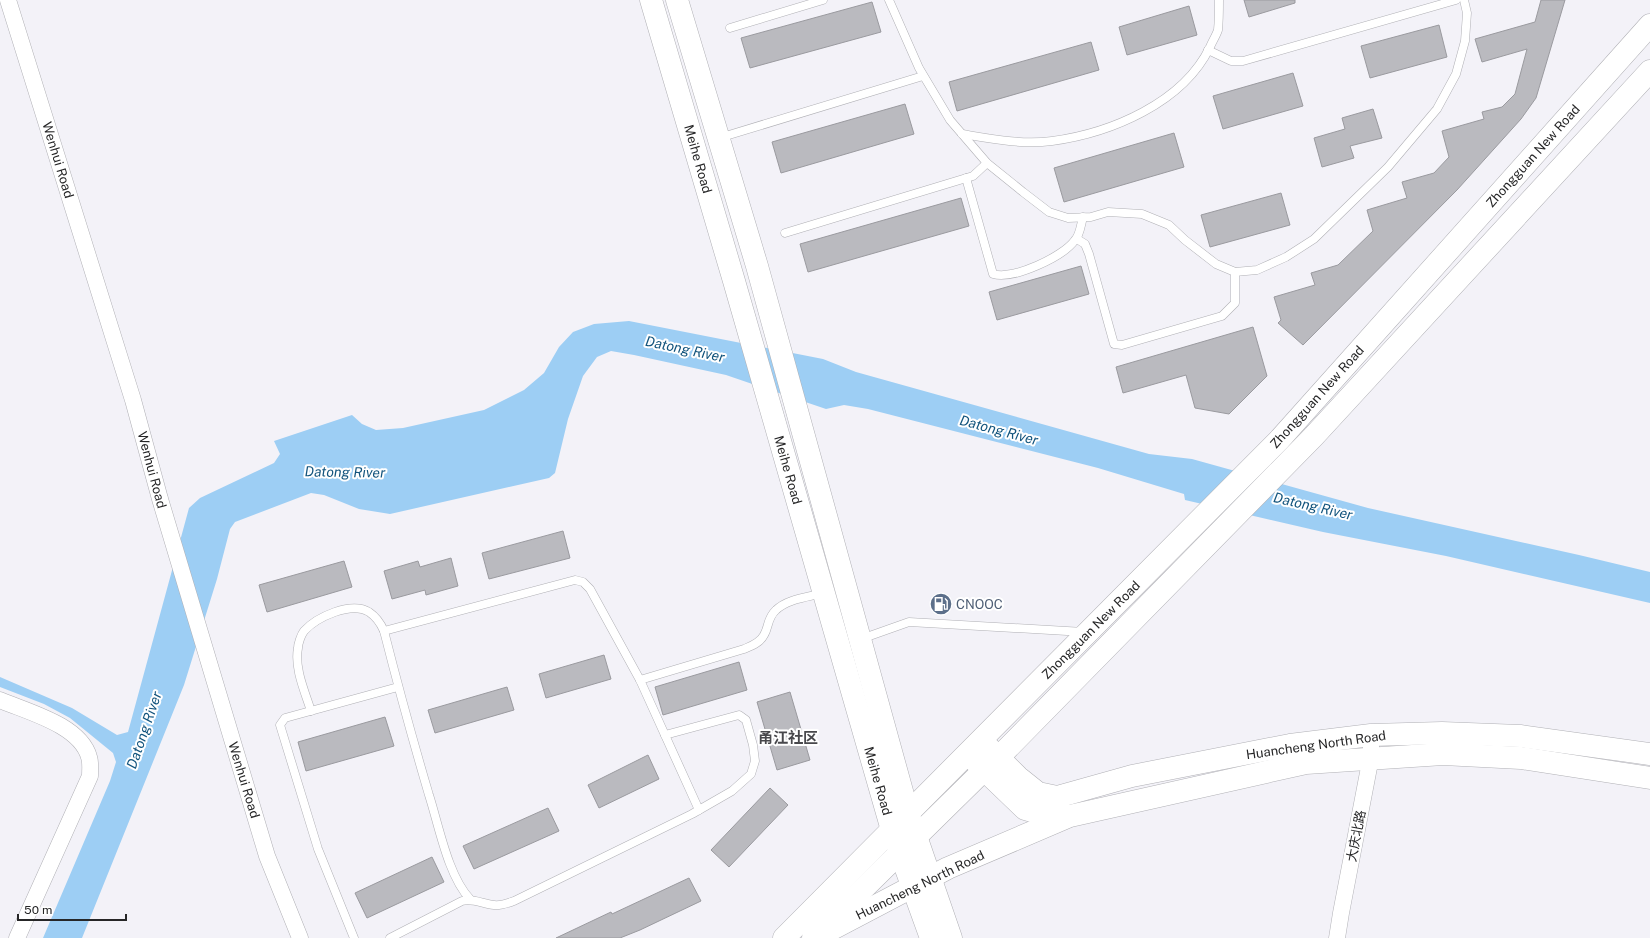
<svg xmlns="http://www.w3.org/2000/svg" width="1650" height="938" font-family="'Public Sans','Noto Sans SC',sans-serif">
  <rect width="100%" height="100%" fill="#f3f2f8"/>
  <!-- water -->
  <path fill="#9dcef4" d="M629 321 823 359 856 372 1149 454 1192 459 1368 508 1579 555 1650 572V603L1446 556 1323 532 1185 500 1184 494 1098 468 868 409 844 405 826 409 726 375 634 355 611 351 597 357 583 376 568 419 555 473 549 478 390 514 359 509 324 495 311 493 235 522 230 529 217 579 184 685 82 938H43L110 781 116 762 113 753 70 718 44 704 0 687V677L72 708 117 735 128 732 189 508 200 498 274 463 280 454 274 441 352 415 362 424 376 430 403 428 484 410 524 390 544 373 559 347 573 332 594 324Z"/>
  <!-- building -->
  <g fill="#bababf" stroke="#9a9a9f">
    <path d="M1244 0H1295V3L1249 17Z"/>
    <path d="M1541 0H1565L1536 98 1521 119 1457 190 1303 345 1278 323 1281 320 1274 297 1315 285 1311 273 1338 265 1373 231 1367 210 1407 198 1402 182 1434 173 1449 157 1442 131 1484 119 1482 112 1502 107 1515 94 1527 49 1482 62 1475 39 1535 22Z"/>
    <path d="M872 2 881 32 750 68 741 38Z"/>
    <path d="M1189 6 1197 35 1127 55 1119 27Z"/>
    <path d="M1439 25 1447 57 1370 78 1361 46Z"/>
    <path d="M1091 42 1099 70 957 111 949 82Z"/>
    <path d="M1293 73 1303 106 1223 129 1213 96Z"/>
    <path d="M905 104 914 134 781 173 772 142Z"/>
    <path d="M1373 109 1382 138 1350 146 1354 158 1322 167 1314 138 1345 129 1342 118Z"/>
    <path d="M1174 133 1184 167 1064 202 1054 168Z"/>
    <path d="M1281 193 1290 225 1210 247 1201 215Z"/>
    <path d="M961 198 969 226 808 272 800 244Z"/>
    <path d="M1081 266 1089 294 997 320 989 292Z"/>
    <path d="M1253 327 1267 376 1229 414 1195 408 1186 375 1123 393 1116 367Z"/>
    <path d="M563 531 570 558 489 579 482 553Z"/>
    <path d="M451 558 458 586 426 595 425 590 392 599 384 571 418 561 420 567Z"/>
    <path d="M344 561 352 587 267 612 259 585Z"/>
    <path d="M604 655 611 679 546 698 539 674Z"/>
    <path d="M739 662 747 690 663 715 655 687Z"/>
    <path d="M507 687 514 710 435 733 428 710Z"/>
    <path d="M790 692 810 760 777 770 757 702Z"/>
    <path d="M385 717 394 746 306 771 298 742Z"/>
    <path d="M648 755 659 779 599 808 588 785Z"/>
    <path d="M770 788 788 805 729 867 711 850Z"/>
    <path d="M548 808 559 831 474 869 463 846Z"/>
    <path d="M432 857 444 882 367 918 355 893Z"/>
    <path d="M689 878 701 901 640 930 620 938H556L611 912 612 914Z"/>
  </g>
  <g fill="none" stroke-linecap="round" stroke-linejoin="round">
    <!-- lane casing -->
    <g stroke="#b0b0b5" stroke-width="9">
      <g id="lane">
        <path d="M889 0 919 68 950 120 987 163 1023 192 1049 212 1068 218 1091 217 1108 212 1142 214 1169 225 1185 240 1216 264 1235 272 1257 270 1286 257 1314 239 1388 167 1437 109 1456 74 1465 41 1467 13 1464 0"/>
        <path d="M730 28 823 0"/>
        <path d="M1208 50 1231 61H1243L1456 0"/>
        <path d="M962 134C992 139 1022 145 1052 141 1111 133 1183 103 1210 47 1212 42 1216 36 1218 30 1219 21 1219 10 1219 0"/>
        <path d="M719 138 923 76"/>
        <path d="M966 178 993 274C1013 280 1063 257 1075 240 1080 235 1081 224 1083 217"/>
        <path d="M785 233 973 176 987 163"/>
        <path d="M1077 239 1085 244 1089 254 1114 344 1122 345 1222 316 1235 303V272"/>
        <path d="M384 631 575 580 583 582 590 589 640 680 699 810"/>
        <path d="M861 639 909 622 1084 632"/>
        <path d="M640 680 744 649C751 646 760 643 764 635 769 627 767 618 776 610 787 599 808 597 823 593"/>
        <path d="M311 711C305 692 294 668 298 648 298 644 301 635 304 631 317 617 351 601 369 612 375 616 381 624 384 631 398 686 413 741 429 795 439 826 448 876 470 899"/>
        <path d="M354 938 318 849 280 725 285 718 398 687"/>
        <path d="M390 938 462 901C473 898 483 904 494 905 501 906 508 903 514 901L692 814 732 791 751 774 755 761 753 745 746 720 739 715 665 735"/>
      </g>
    </g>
    <!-- street casing -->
    <g stroke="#b0b0b5" stroke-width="17">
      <g id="street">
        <path d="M8 0 133 400 160 499 267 856 300 938"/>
        <path d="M0 700C28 712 80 725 89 757 91 763 90 770 90 776L17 938"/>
        <path d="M1337 938 1341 913 1371 757V735"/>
      </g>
    </g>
    <!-- secondary casing -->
    <g stroke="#b0b0b5" stroke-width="23">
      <g id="secondary">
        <path d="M651 0 734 281 892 830 931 938"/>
        <path d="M677 0 757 266 908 813 951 938"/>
      </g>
    </g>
    <!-- primary casing -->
    <g stroke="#b0b0b5" stroke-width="23">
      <g id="primary">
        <path d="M989 748 1018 777 1038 793 1057 797 1132 776 1290 745 1371 735 1442 733 1520 736 1650 754"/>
        <path d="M974 760 1025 809 1042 814 1069 816"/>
        <path d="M832 929 948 868 1070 816 1306 763 1443 754 1521 758 1650 778"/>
        <path d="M784 938 1280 439 1650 25"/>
        <path d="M813 938 984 770 999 757 1314 436 1650 71"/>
      </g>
    </g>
    <!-- lane -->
    <use href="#lane" stroke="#fff" stroke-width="8"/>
    <!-- street -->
    <use href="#street" stroke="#fff" stroke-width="16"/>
    <!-- secondary -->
    <use href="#secondary" stroke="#fff" stroke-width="22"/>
    <!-- primary -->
    <use href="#primary" stroke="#fff" stroke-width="22"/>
  </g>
  <!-- icons -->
  <defs>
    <g id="fuel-disc" transform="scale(1.15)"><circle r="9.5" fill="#5c6f8a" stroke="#fff"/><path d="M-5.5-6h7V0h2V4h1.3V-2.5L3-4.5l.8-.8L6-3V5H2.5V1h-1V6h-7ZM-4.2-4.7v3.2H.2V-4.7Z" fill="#fff"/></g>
  </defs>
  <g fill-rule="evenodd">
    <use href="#fuel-disc" x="941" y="604"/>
  </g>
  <g text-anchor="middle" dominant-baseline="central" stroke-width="4" stroke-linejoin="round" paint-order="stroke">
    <!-- street labels -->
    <g font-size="13" fill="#262627" stroke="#fff">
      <text transform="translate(1533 156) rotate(-48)">Zhongguan New Road</text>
      <text transform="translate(698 159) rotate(74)">Meihe Road</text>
      <text transform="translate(58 160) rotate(73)">Wenhui Road</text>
      <text transform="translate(1317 397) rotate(-48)">Zhongguan New Road</text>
      <text transform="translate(152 470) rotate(75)">Wenhui Road</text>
      <text transform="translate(788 470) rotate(74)">Meihe Road</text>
      <text transform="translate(1091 630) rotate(-45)">Zhongguan New Road</text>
      <text transform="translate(1316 745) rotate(-8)">Huancheng North Road</text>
      <text transform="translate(244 780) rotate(73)">Wenhui Road</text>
      <text transform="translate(878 781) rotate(74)">Meihe Road</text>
      <text transform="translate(1356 836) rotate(-79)">大庆北路</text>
      <text transform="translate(920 885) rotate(-26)">Huancheng North Road</text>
    </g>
    <!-- service labels -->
    <g font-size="13" fill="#4e5e75" stroke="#fff" text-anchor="start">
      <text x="956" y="604">CNOOC</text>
    </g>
    <!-- water labels -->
    <g font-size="14" font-style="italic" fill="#12547d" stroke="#fff">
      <text transform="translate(685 349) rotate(12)">Datong River</text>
      <text transform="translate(999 430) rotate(15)">Datong River</text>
      <text transform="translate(345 472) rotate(1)">Datong River</text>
      <text transform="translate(1313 506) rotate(13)">Datong River</text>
      <text transform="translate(144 730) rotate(-71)">Datong River</text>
    </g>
    <!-- quarter labels -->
    <g font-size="15" font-weight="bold" fill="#48484c" stroke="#fff">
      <text x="788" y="737">甬江社区</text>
    </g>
  </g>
  <!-- scale -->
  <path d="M18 914v6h108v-6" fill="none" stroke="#262627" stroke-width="2"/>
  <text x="24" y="914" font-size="12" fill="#262627" stroke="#ffffff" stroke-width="3" paint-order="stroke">50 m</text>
</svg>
